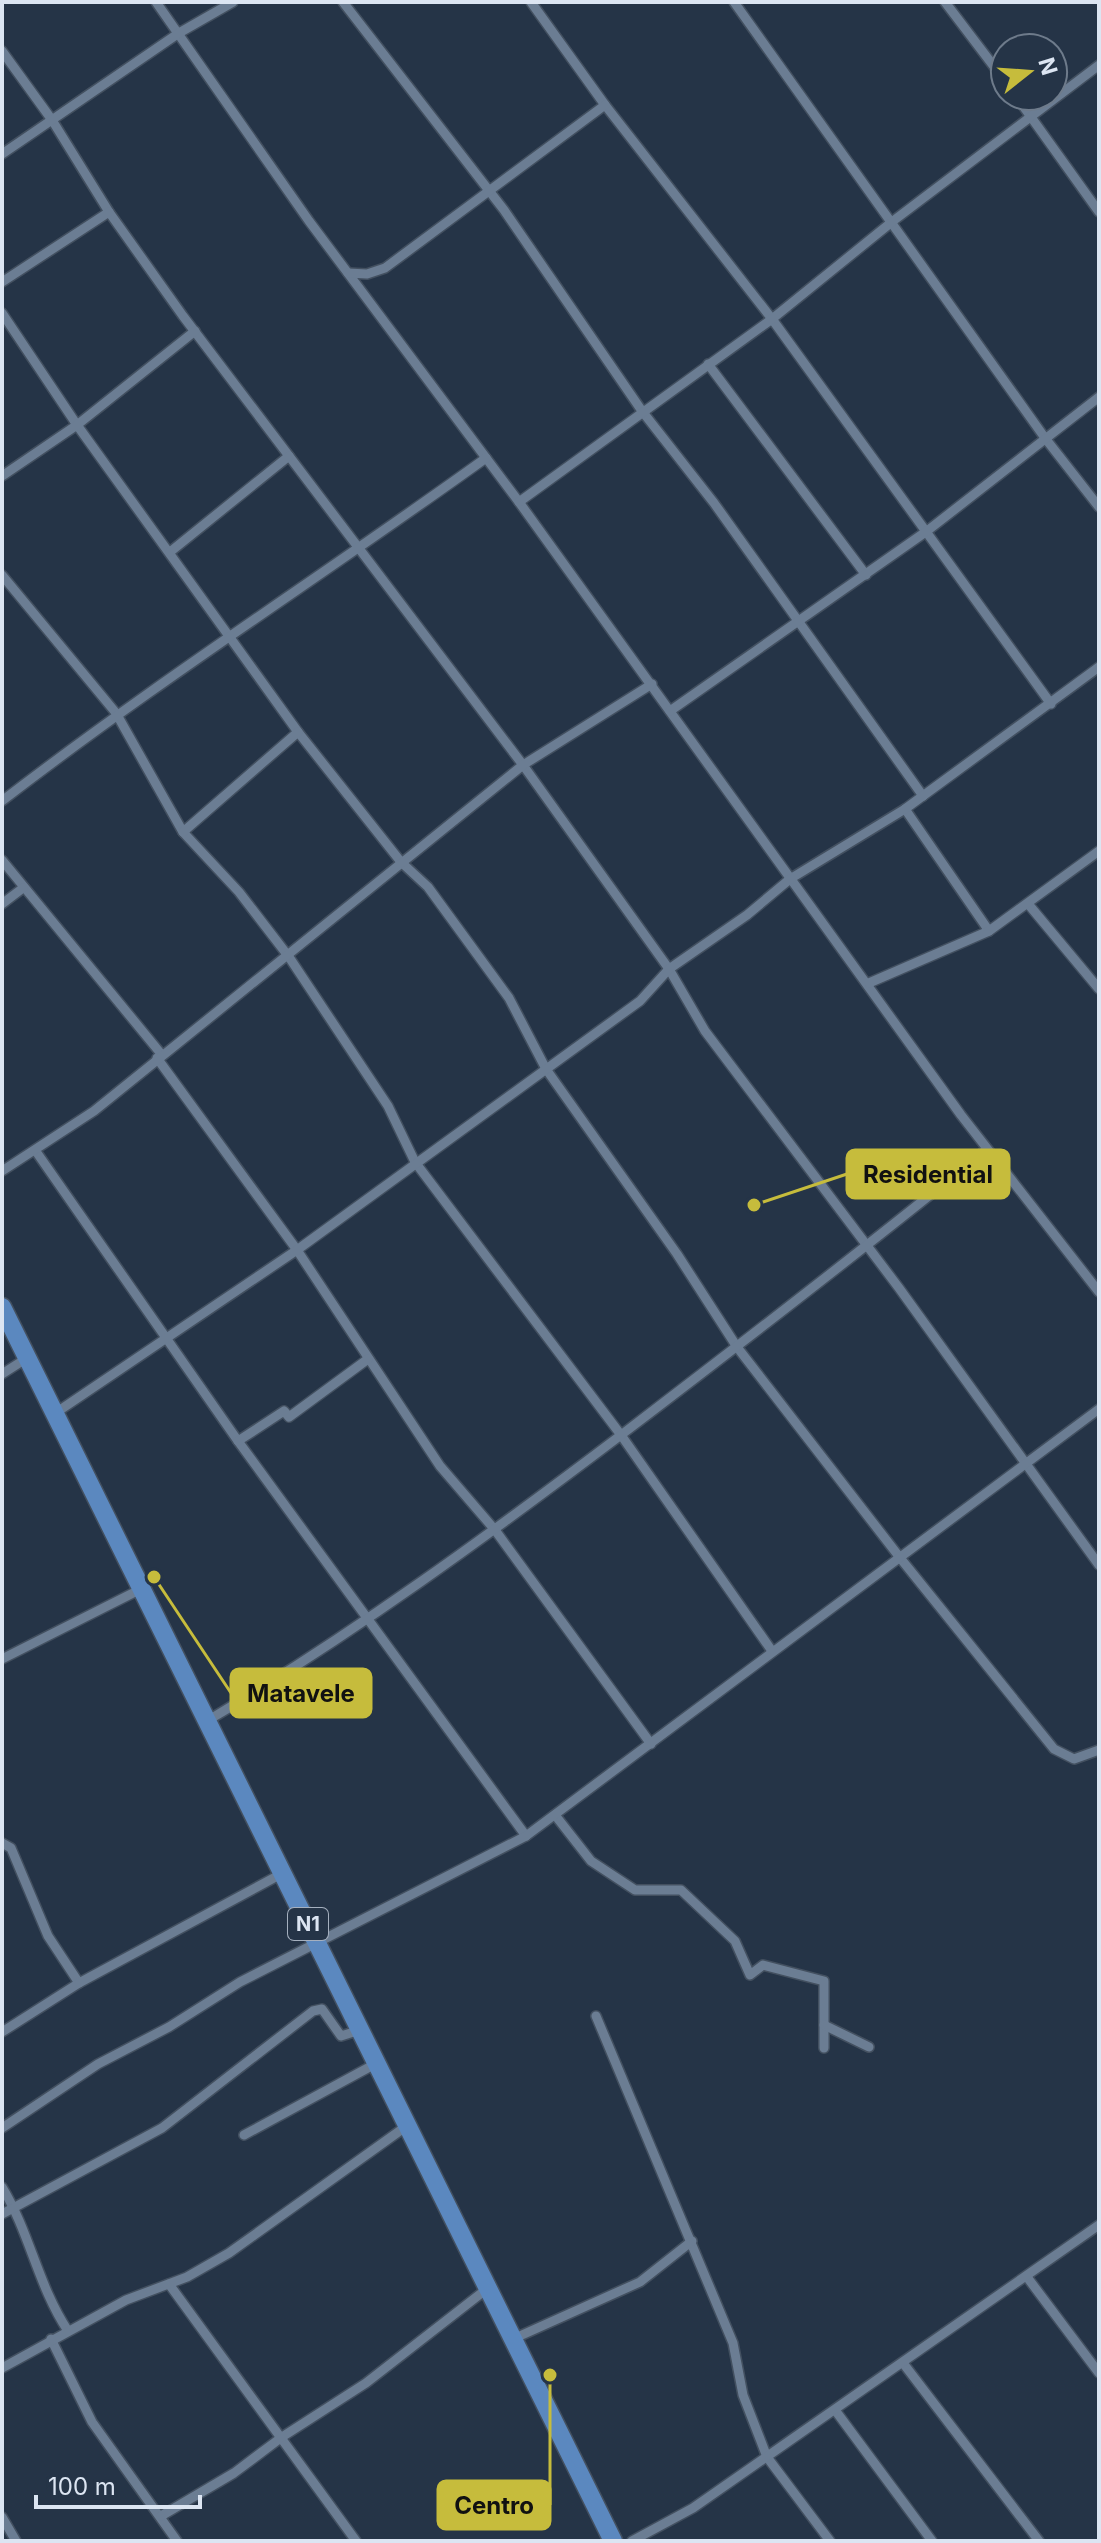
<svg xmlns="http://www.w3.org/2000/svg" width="1101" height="2543" font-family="Inter,sans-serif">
  <rect width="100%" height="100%" fill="#253447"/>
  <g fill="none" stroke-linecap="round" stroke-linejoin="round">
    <!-- street casing -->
    <g stroke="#435060" stroke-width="12">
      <g id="street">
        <path d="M156 2 309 221 519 502 961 1115 1099 1292"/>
        <path d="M343 2 504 210 642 411 714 503 923 796"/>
        <path d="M531 2 605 105 772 319 1051 704"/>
        <path d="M734 2 1045 438 1099 507"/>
        <path d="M945 2 1005 81"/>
        <path d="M2 51 52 120 109 212 183 316 523 765 669 969 705 1031 899 1288 1099 1565"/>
        <path d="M1016 96 1099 212"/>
        <path d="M2 154 179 33 233 2"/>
        <path d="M348 273 367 274 385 268 605 105"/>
        <path d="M2 282 109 212"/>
        <path d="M2 313 77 425 298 732 401 862 428 887 509 998 546 1069 677 1254 737 1347 901 1559 1054 1749 1074 1759 1099 1750"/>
        <path d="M708 364 866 575"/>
        <path d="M2 476 77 425 195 331"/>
        <path d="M519 502 772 319 893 221 1099 65"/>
        <path d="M170 552 289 456"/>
        <path d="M2 575 116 713 183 832 239 892 289 957 388 1106 415 1162 621 1435 772 1651"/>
        <path d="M670 711 927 531 1099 397"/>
        <path d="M2 801C159 680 325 574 486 458"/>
        <path d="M905 809 989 931"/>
        <path d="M183 832 298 732"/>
        <path d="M2 860 162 1055"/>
        <path d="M2 904 23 888"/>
        <path d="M1029 905 1099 989"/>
        <path d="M869 983 989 931 1099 851"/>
        <path d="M157 1058 297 1250 440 1466 495 1530 651 1744"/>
        <path d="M35 1150 238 1441 526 1836"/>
        <path d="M2 1171 94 1111 523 765 652 684"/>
        <path d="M2 1374 27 1358"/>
        <path d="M54 1414 297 1250 640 1001 669 969 747 915 790 879 905 809 1099 667"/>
        <path d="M238 1441 284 1411 289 1417 368 1359"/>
        <path d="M2 1659 141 1589"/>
        <path d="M207 1721C353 1634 489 1535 625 1432 747 1339 868 1246 987 1149"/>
        <path d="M555 1815 591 1861 635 1890H681L735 1941 750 1975 763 1965 824 1981V2048"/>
        <path d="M2 1843 11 1848 48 1936 79 1983"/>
        <path d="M596 2016 733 2343 743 2395 767 2457 830 2541"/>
        <path d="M824 2025 869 2047"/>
        <path d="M2 2032 79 1983 283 1873"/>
        <path d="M2 2128 98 2064 169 2027 240 1982 526 1836 1099 1409"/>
        <path d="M244 2135 377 2063"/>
        <path d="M2 2187C30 2233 38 2286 68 2331"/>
        <path d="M2 2214 162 2128 313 2011 322 2009 341 2036 360 2030"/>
        <path d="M1027 2277 1099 2373"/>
        <path d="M169 2284 356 2541"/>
        <path d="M51 2339 92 2422 177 2541"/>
        <path d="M513 2339 640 2282 692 2241"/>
        <path d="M903 2363 1039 2541"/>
        <path d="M2 2368 126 2300 187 2277 229 2253 408 2125"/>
        <path d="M835 2410 932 2541"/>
        <path d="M161 2516 234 2473 282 2437 366 2383 488 2288"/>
        <path d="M2 2517 16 2541"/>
        <path d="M632 2541 693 2508 1099 2225"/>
      </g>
    </g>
    <!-- highway casing -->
    <g stroke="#435060" stroke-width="21">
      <path id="highway" d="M2 1307 613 2541"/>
    </g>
    <!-- street -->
    <use href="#street" stroke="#6b7d93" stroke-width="9"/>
    <!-- highway -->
    <use href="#highway" stroke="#5b88bf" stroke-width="18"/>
  </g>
  <g text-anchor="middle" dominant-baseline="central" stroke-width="8" stroke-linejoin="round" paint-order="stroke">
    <!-- shield labels -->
    <rect fill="#253447" stroke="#a5b0bf" stroke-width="2" x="288" y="1908" width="40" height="32" rx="6"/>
    <g font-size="20" font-weight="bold" fill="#dce5f2">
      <text x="308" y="1924">N1</text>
    </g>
  </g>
  <!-- callouts -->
  <path fill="none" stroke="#c6bc3c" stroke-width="3" d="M754 1205L847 1174M154 1577L231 1693M550 2375L550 2505"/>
  <g fill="#c6bc3c" stroke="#253447" stroke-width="3">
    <circle cx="754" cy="1205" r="8"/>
    <circle cx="154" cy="1577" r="8"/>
    <circle cx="550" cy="2375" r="8"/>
  </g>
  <g fill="#c6bc3c" stroke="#c6bc3c" stroke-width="3">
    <rect x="847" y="1150" width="162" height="48" rx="8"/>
    <rect x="231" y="1669" width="140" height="48" rx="8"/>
    <rect x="438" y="2481" width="112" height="48" rx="8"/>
  </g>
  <g font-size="24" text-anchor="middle" font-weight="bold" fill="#111">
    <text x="928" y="1183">Residential</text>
    <text x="301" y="1702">Matavele</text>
    <text x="494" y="2514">Centro</text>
  </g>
  <!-- border -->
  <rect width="1101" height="2543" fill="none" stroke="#dce5f2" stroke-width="8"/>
  <!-- north arrow -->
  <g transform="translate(1029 72) rotate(73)"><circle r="38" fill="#253447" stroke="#6e7b8b" stroke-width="2"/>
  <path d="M0-6L14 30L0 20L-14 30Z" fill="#c6bc3c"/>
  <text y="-12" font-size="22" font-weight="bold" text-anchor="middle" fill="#dce5f2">N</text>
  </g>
  <!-- scale -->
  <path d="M36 2495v12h164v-12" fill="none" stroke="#dce5f2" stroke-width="4"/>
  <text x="48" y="2495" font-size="24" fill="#dce5f2" stroke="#253447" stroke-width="6" paint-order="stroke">100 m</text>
</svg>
